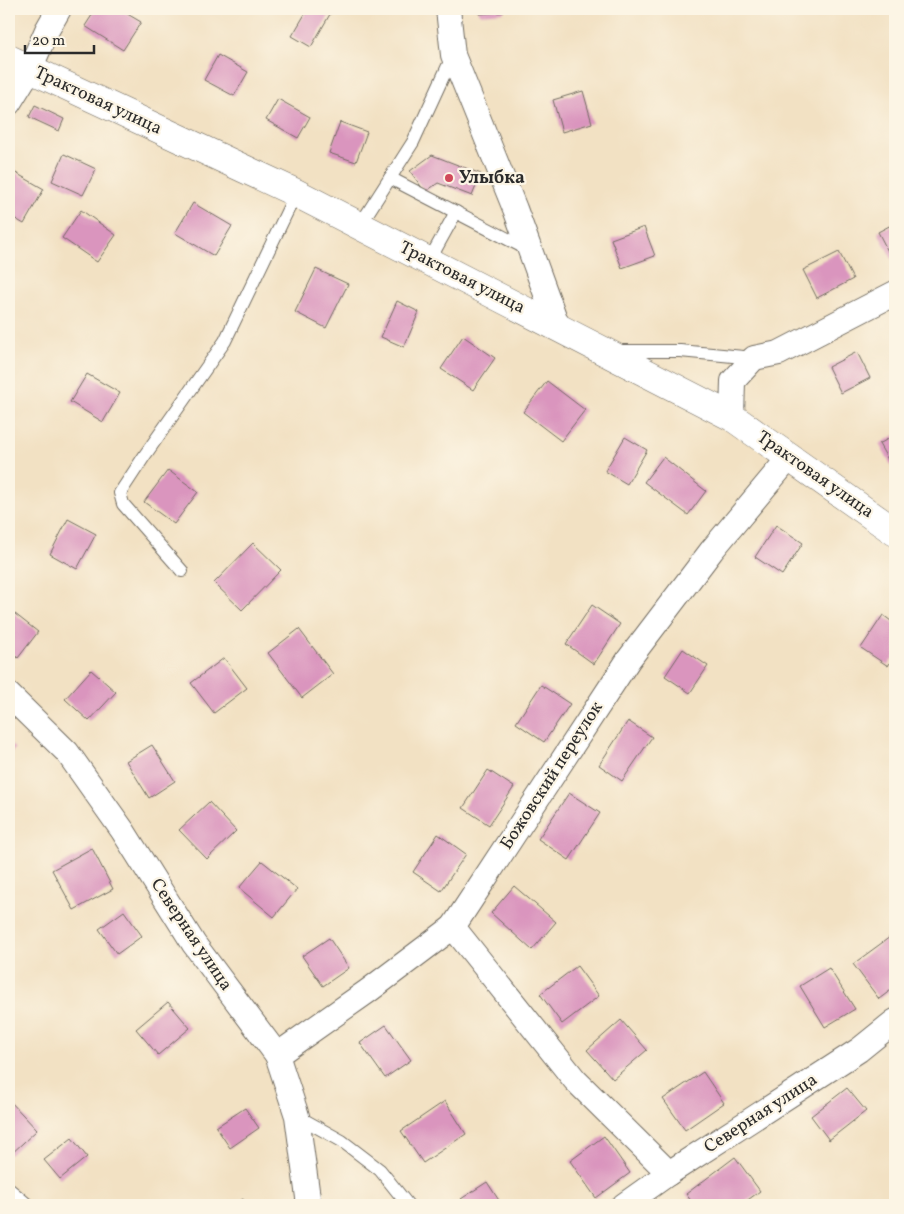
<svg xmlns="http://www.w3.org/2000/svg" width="904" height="1214" font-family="Vollkorn,serif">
  <rect width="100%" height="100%" fill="#fcf5e5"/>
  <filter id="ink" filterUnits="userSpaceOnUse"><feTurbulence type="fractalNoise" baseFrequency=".02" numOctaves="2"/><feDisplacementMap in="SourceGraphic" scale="10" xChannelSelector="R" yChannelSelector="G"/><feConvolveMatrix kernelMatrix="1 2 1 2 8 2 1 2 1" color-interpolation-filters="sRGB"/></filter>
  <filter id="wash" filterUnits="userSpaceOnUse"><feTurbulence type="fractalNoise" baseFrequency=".0096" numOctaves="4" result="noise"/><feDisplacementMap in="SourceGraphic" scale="20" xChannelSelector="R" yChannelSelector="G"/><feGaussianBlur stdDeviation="1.12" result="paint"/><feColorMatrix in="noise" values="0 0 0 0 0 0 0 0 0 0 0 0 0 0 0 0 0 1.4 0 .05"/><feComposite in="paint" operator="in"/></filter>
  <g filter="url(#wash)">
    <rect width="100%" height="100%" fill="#f2e1c3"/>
    <g id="blocks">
      <!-- building -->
      <g fill="#da95be">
        <path d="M96 9H119L141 22 123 50 85 26Z"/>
        <path d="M308 9H333L311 47 292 36Z"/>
        <path d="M478 9H504V12L479 14Z"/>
        <path d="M218 55 248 72 234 96 204 80Z"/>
        <path d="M583 91 592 123 562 132 553 100Z"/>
        <path d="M278 99 310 117 298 138 266 120Z"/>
        <path d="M35 105 64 119 59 131 29 117Z"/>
        <path d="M340 122 367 132 356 162 329 153Z"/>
        <path d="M64 154 96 169 83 195 52 181Z"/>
        <path d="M432 155 481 174 472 196 438 183 425 192 410 171Z"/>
        <path d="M14 172 44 189 24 224 9 215V181Z"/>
        <path d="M193 203 232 226 214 256 175 233Z"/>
        <path d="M81 210 116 235 97 262 62 238Z"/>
        <path d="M895 223V260L893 261 878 232Z"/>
        <path d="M644 227 655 256 622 268 611 239Z"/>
        <path d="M839 252 853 279 817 298 803 270Z"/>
        <path d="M316 269 348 284 326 328 295 312Z"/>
        <path d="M397 301 419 312 404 347 381 337Z"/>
        <path d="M463 336 495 358 473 390 441 369Z"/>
        <path d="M857 352 870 378 841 393 828 367Z"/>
        <path d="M87 374 120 393 103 422 70 402Z"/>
        <path d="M547 381 585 410 561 441 523 412Z"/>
        <path d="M895 435V472L879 444Z"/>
        <path d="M625 437 647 450 627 484 605 471Z"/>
        <path d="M663 457 706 491 688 515 644 482Z"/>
        <path d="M168 470 198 492 174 524 144 502Z"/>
        <path d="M68 519 96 534 77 569 50 554Z"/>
        <path d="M776 525 803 543 782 575 755 557Z"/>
        <path d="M253 543 281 570 242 610 214 583Z"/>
        <path d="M592 605 620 624 594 664 566 644Z"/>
        <path d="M10 610 38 632 18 658 9 651Z"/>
        <path d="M883 615 895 624V655L888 666 861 648Z"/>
        <path d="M299 629 333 674 302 698 268 653Z"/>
        <path d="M683 649 708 666 690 693 665 676Z"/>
        <path d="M224 658 247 688 214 713 191 683Z"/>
        <path d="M91 670 116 692 89 721 65 699Z"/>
        <path d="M541 685 570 704 544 742 516 723Z"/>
        <path d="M628 721 652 737 622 781 599 765Z"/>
        <path d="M9 742 15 749 9 755Z"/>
        <path d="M152 745 175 781 149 798 126 761Z"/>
        <path d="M488 770 514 787 489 825 463 808Z"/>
        <path d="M569 793 600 813 569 860 538 839Z"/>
        <path d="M209 802 236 831 207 859 179 830Z"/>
        <path d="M438 834 466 854 441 891 413 872Z"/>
        <path d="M92 848 113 889 74 910 52 870Z"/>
        <path d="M262 861 297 889 274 917 239 888Z"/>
        <path d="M514 886 556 922 532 950 491 913Z"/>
        <path d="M124 911 142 936 117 954 99 929Z"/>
        <path d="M890 937 895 944V987L879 999 853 964Z"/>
        <path d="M329 938 349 968 323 986 302 956Z"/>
        <path d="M577 966 599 996 562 1024 540 994Z"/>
        <path d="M829 968 855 1009 825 1027 800 986Z"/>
        <path d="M168 1002 190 1028 158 1055 136 1029Z"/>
        <path d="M621 1020 647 1050 613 1079 587 1050Z"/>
        <path d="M386 1025 411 1060 385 1078 360 1043Z"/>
        <path d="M703 1072 724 1103 685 1130 663 1099Z"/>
        <path d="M847 1088 866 1111 829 1140 811 1116Z"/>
        <path d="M9 1100 37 1130 10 1155 9 1154Z"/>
        <path d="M445 1101 466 1134 423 1163 401 1131Z"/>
        <path d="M245 1108 259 1128 230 1148 216 1127Z"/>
        <path d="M604 1136 630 1173 596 1198 570 1161Z"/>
        <path d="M72 1138 87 1157 60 1179 44 1160Z"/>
        <path d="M735 1157 760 1191 741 1205H694L686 1194Z"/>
        <path d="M487 1182 502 1205H465L461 1199Z"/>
        <path d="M243 1199 246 1205H233Z"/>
      </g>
    </g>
  </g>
  <g filter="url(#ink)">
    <use href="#blocks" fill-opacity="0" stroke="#716b60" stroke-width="1"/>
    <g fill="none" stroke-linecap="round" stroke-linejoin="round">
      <!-- service casing -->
      <g stroke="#716b60" stroke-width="14">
        <g id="service">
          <path d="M390 178 529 250"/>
          <path d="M360 225 413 142 453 55"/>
          <path d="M429 261 456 212"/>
          <path d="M617 351H680L754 358"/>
          <path d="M182 571 123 504 120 493 145 455 225 341 296 193"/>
          <path d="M297 1116 342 1141 380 1170 408 1205"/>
          <path d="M9 1189 28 1205"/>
        </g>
      </g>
      <!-- minor casing -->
      <g stroke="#716b60" stroke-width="26">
        <g id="minor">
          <path d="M448 9 453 55 515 209 558 327"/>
          <path d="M9 103 30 69 47 30 59 9"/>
          <path d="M732 417 733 381 754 358 779 353 895 293"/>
          <path d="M9 695 67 752 123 831 194 944 277 1055 297 1116 309 1205"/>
          <path d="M453 927 575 1080 669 1173"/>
          <path d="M277 1055 368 991 453 927 629 659 712 550 789 458"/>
          <path d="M624 1205 669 1173 859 1050 895 1021"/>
        </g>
      </g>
      <!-- tertiary casing -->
      <g stroke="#716b60" stroke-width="29">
        <path id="tertiary" d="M9 59 296 193 732 417 895 532"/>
      </g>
      <!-- service -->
      <use href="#service" stroke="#fff" stroke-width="12"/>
      <!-- minor -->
      <use href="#minor" stroke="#fff" stroke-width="24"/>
      <!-- tertiary -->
      <use href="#tertiary" stroke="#fff" stroke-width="28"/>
    </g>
  </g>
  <!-- markers -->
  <circle fill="#d1495b" stroke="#fcf5e5" stroke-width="2" cx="449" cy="178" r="5"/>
  <g text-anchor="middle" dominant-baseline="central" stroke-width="4.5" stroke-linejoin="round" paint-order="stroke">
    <!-- street labels -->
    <g font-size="18" fill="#2b2b2b" stroke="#fcf5e5">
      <text transform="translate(98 101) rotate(25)">Трактовая улица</text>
      <text transform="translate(462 278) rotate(27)">Трактовая улица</text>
      <text transform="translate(815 475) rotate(35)">Трактовая улица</text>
      <text transform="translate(552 776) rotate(-57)">Божовский переулок</text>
      <text transform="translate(191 935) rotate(56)">Северная улица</text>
      <text transform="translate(761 1114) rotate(-33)">Северная улица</text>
    </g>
    <!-- poi labels -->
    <g font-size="18" font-weight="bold" fill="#2b2b2b" stroke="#fcf5e5" text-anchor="start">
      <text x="459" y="178">Улыбка</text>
    </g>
  </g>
  <!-- margin -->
  <rect width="904" height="1214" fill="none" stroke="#fcf5e5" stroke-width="30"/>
  <!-- scale -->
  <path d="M25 45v8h69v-8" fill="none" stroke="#2b2b2b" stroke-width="2.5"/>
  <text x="32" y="45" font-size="15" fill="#2b2b2b" stroke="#fcf5e5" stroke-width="4" paint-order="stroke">20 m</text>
</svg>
